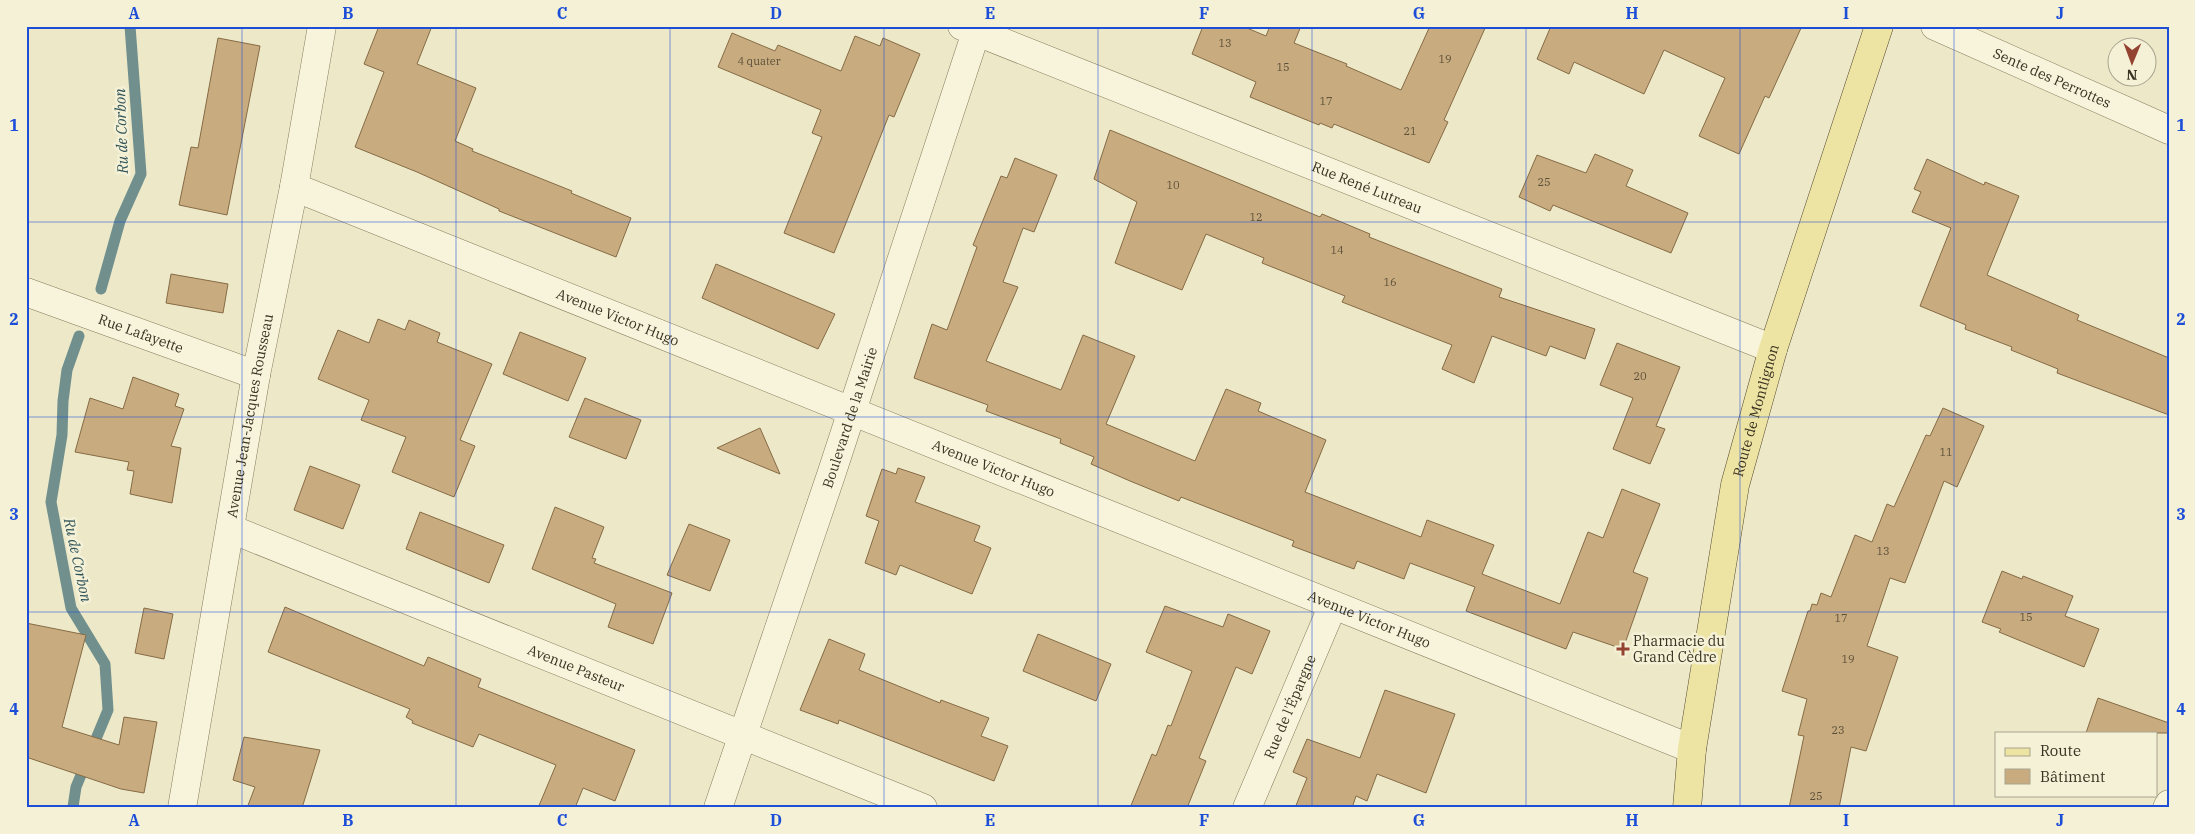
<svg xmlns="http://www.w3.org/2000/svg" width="2195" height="834" font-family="'IBM Plex Serif',serif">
  <rect width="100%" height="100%" fill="#ece8c8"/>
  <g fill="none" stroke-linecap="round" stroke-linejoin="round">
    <!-- stream -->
    <g stroke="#708f8d" stroke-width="11">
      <path d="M101 289 120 221 141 174 130 26"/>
      <path d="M73 807 76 787 108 710 105 664 71 608 51 502 62 435 63 401 67 370 79 336"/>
    </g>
  </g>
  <!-- building -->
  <g fill="#c8ac80" stroke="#866b45">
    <path d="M379 26H432L417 64 476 88 455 141 473 149 472 151 572 191 571 193 631 218 616 257 499 211V209L417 172 355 147 384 72 364 64Z"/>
    <path d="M1203 26H1242L1266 36 1270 26H1301L1294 43 1347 64 1346 66 1401 90 1430 26H1486L1444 120 1448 122 1429 163 1334 124 1332 128 1320 123 1319 125 1250 97 1256 82 1192 54Z"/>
    <path d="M1551 26H1802L1769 98 1765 96 1739 154 1699 136 1725 78 1664 50 1644 94 1574 62 1569 74 1537 59Z"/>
    <path d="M732 33 775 51 778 45 841 71 855 36 880 46 883 38 920 54 894 117 889 115 834 253 784 233 822 137 812 133 821 110 718 67Z"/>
    <path d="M218 38 260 46 227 215 179 205 191 147 198 148Z"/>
    <path d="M1110 130 1320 217 1322 214 1370 234 1369 237 1502 289 1499 297 1595 329 1585 359 1550 346 1546 356 1492 336 1474 383 1442 369 1452 345 1342 302 1345 296 1262 263 1264 258 1206 234 1182 290 1115 263 1137 202 1094 179Z"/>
    <path d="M1595 154 1633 170 1626 186 1688 213 1671 253 1553 205 1550 211 1519 197 1537 155 1586 173Z"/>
    <path d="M1015 158 1057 175 1034 232 1023 228 1003 282 1018 287 986 361 1061 390 1083 335 1135 356 1106 424 1195 461 1226 389 1261 403 1258 411 1326 440 1305 492 1421 537 1427 520 1494 545 1482 574 1560 604 1588 532 1603 538 1622 489 1660 504 1633 572 1648 578 1623 649 1573 632 1566 649 1466 611 1475 587 1410 563 1404 579 1357 561 1354 569 1292 546 1294 541 1181 497 1179 501 1130 481 1091 464 1094 457 1060 443 1061 439 986 411 988 405 914 378 932 324 947 330 977 247 973 245 1001 176 1007 178Z"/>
    <path d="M1927 159 1984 185 1985 182 2019 196 1987 275 2079 315 2077 320 2169 358V415L2057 373 2058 369 2011 350 2012 347 1965 329 1966 325 1920 306 1951 228 1912 212 1921 192 1914 189Z"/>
    <path d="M716 264 835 314 818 349 702 298Z"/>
    <path d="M171 274 228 284 223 313 166 303Z"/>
    <path d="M378 319 405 330 409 320 440 333 437 342 492 364 460 440 475 446 454 497 392 472 406 437 361 420 369 400 318 379 338 330 369 343Z"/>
    <path d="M520 332 586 358 568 401 503 374Z"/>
    <path d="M1617 343 1680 367 1656 426 1665 429 1650 464 1613 449 1633 398 1600 385Z"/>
    <path d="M133 377 179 394 175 406 184 409 171 446 181 448 172 503 130 494 134 471 127 470 129 462 75 452 90 398 123 409Z"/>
    <path d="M585 398 641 420 626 459 569 437Z"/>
    <path d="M1943 408 1984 426 1957 487 1944 481 1905 583 1890 578 1867 646 1898 657 1866 751 1851 747 1839 808H1789L1804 736 1798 735 1807 699 1782 691 1808 611H1810L1812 604 1817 605 1821 593 1831 597 1855 535 1872 542 1887 504 1894 507 1926 435 1930 436Z"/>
    <path d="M760 428 780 474 717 448Z"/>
    <path d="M310 466 360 485 343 529 294 510Z"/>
    <path d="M898 468 925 477 915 502 980 526 974 541 991 548 972 594 900 565 896 575 865 563 879 521 866 516 882 469 896 474Z"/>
    <path d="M555 507 604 527 592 558 596 559 594 563 672 593 653 644 608 627 616 604 532 569Z"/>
    <path d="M420 512 504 545 489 583 406 549Z"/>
    <path d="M689 524 730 540 710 591 667 575Z"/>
    <path d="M2002 571 2022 579 2023 576 2073 596 2065 616 2099 629 2084 667 1999 632 2001 629 1982 622Z"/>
    <path d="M1165 606 1223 627 1228 614 1270 631 1252 674 1236 667 1199 758 1206 761 1187 808H1130L1152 754 1156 756 1168 725 1171 726 1192 671 1146 652Z"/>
    <path d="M285 607 424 666 428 657 481 679 478 687 635 750 615 801 583 788 575 808H538L556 765 479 734 473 747 412 723 413 721 406 717 410 709 268 652Z"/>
    <path d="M144 608 173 614 164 659 135 653Z"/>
    <path d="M26 623 86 635 62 727 119 745 124 717 157 722 144 793 121 789 26 757Z"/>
    <path d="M1038 634 1111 664 1096 701 1023 671Z"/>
    <path d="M829 639 865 654 859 670 940 703 941 700 989 718 981 736 1008 746 994 781 839 720 838 724 800 710Z"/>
    <path d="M1385 690 1455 714 1426 793 1377 774 1367 801 1356 796 1352 808H1295L1307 778 1293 772 1307 739 1360 758Z"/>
    <path d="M2098 698 2169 723V733H2086Z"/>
    <path d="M244 737 320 750 302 808H247L255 787 233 780Z"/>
  </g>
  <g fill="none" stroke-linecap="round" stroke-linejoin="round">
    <!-- minor casing -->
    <g stroke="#887c5e" stroke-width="29">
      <g id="minor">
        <path id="s1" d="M962 26 1773 349"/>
        <path id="s2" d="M1935 26 2169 130"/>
        <path id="s3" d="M294 187 1692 749"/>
        <path id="s4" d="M26 292 256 375"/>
        <path id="s5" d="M231 529 923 808"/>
        <path id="s6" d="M182 808 256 375 294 187 322 26"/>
        <path id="s7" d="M718 808 831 475 978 26"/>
        <path id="s8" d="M1247 808 1333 605"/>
        <path d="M2167 808 2169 804"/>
      </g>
    </g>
    <!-- major casing -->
    <g stroke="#564932" stroke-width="29">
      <g id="major">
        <path id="s9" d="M1687 808 1692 749 1735 485 1773 349 1879 26"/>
      </g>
    </g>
    <!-- minor -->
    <use href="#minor" stroke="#f7f4db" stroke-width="28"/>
    <!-- major -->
    <use href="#major" stroke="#ede4a3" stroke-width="28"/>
  </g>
  <!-- grid -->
  <path fill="none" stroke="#1d4ed8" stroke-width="1" stroke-opacity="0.55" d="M242 26V808M456 26V808M670 26V808M884 26V808M1098 26V808M1312 26V808M1526 26V808M1740 26V808M1954 26V808M26 222H2169M26 417H2169M26 612H2169"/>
  <!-- markers -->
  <path fill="#944331" stroke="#f4f1d7" stroke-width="2" d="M1620.5 641.5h5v5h5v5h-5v5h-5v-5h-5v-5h5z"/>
  <g text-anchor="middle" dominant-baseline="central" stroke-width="5" stroke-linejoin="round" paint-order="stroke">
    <!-- number labels -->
    <g font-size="11" fill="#5d5039">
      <text x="1225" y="43">13</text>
      <text x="1445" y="59">19</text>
      <text x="759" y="61">4 quater</text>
      <text x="1283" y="67">15</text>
      <text x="1326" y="101">17</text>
      <text x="1410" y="131">21</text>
      <text x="1544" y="182">25</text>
      <text x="1173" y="185">10</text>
      <text x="1256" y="217">12</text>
      <text x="1337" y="250">14</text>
      <text x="1390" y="282">16</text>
      <text x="1640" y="376">20</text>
      <text x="1946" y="452">11</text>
      <text x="1883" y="551">13</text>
      <text x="2026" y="617">15</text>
      <text x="1841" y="618">17</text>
      <text x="1848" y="659">19</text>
      <text x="1838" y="730">23</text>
      <text x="1816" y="796">25</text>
    </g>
    <!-- street labels -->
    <g font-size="14" fill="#393121" stroke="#f4f1d7">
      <text stroke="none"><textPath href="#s2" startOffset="128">Sente des Perrottes</textPath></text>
      <text stroke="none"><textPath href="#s1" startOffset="436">Rue René Lutreau</textPath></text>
      <text stroke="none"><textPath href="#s3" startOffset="349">Avenue Victor Hugo</textPath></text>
      <text stroke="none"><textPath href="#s4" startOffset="122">Rue Lafayette</textPath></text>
      <text stroke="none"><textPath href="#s9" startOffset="404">Route de Montlignon</textPath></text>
      <text stroke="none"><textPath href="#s6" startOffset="398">Avenue Jean-Jacques Rousseau</textPath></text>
      <text stroke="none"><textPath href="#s7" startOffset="412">Boulevard de la Mairie</textPath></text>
      <text stroke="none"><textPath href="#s3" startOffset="754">Avenue Victor Hugo</textPath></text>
      <text stroke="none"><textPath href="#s3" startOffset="1159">Avenue Victor Hugo</textPath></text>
      <text stroke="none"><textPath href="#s5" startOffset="372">Avenue Pasteur</textPath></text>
      <text stroke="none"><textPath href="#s8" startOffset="110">Rue de l'Épargne</textPath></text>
    </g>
    <!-- poi labels -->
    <g font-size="14" fill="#393121" stroke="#f4f1d7" text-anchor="start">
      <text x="1633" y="641">Pharmacie du<tspan x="1633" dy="16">Grand Cèdre</tspan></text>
    </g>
    <!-- water labels -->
    <g font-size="15" font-style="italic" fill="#315358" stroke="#f4f1d7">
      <text transform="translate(121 131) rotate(-92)">Ru de Corbon</text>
      <text transform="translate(78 560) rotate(78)">Ru de Corbon</text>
    </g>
  </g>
  <!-- border -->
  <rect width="2195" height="834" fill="none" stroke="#f4f1d7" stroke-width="55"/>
  <!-- legend -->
  <rect x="1995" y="732" width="162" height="65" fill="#f4f1d7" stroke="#a9a48e"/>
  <rect x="2005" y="748" width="25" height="8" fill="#ede4a3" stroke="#a9a48e"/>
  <text x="2040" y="756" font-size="15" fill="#393121">Route</text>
  <rect x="2005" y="769" width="25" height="15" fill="#c8ac80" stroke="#a9a48e"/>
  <text x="2040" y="782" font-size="15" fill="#393121">Bâtiment</text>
  <!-- north arrow -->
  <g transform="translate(2132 62) rotate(181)"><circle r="24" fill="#f4f1d7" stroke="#a9a48e"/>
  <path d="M0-4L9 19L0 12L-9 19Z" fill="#944331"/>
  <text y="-8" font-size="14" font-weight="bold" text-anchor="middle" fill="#393121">N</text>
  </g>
  <rect x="28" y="28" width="2140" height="778" fill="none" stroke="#1d4ed8" stroke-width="2"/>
  <g font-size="16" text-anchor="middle" font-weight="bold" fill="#1d4ed8">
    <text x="134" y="19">A</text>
    <text x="348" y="19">B</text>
    <text x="562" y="19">C</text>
    <text x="776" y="19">D</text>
    <text x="990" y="19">E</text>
    <text x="1204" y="19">F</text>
    <text x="1419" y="19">G</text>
    <text x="1632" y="19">H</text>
    <text x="1846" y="19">I</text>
    <text x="2060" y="19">J</text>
    <text x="14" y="131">1</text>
    <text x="2181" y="131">1</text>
    <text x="14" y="325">2</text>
    <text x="2181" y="325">2</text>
    <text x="14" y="520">3</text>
    <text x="2181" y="520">3</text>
    <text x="14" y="715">4</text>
    <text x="2181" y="715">4</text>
    <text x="134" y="826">A</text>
    <text x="348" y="826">B</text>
    <text x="562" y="826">C</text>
    <text x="776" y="826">D</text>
    <text x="990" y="826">E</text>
    <text x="1204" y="826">F</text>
    <text x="1419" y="826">G</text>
    <text x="1632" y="826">H</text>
    <text x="1846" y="826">I</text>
    <text x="2060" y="826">J</text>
  </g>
</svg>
